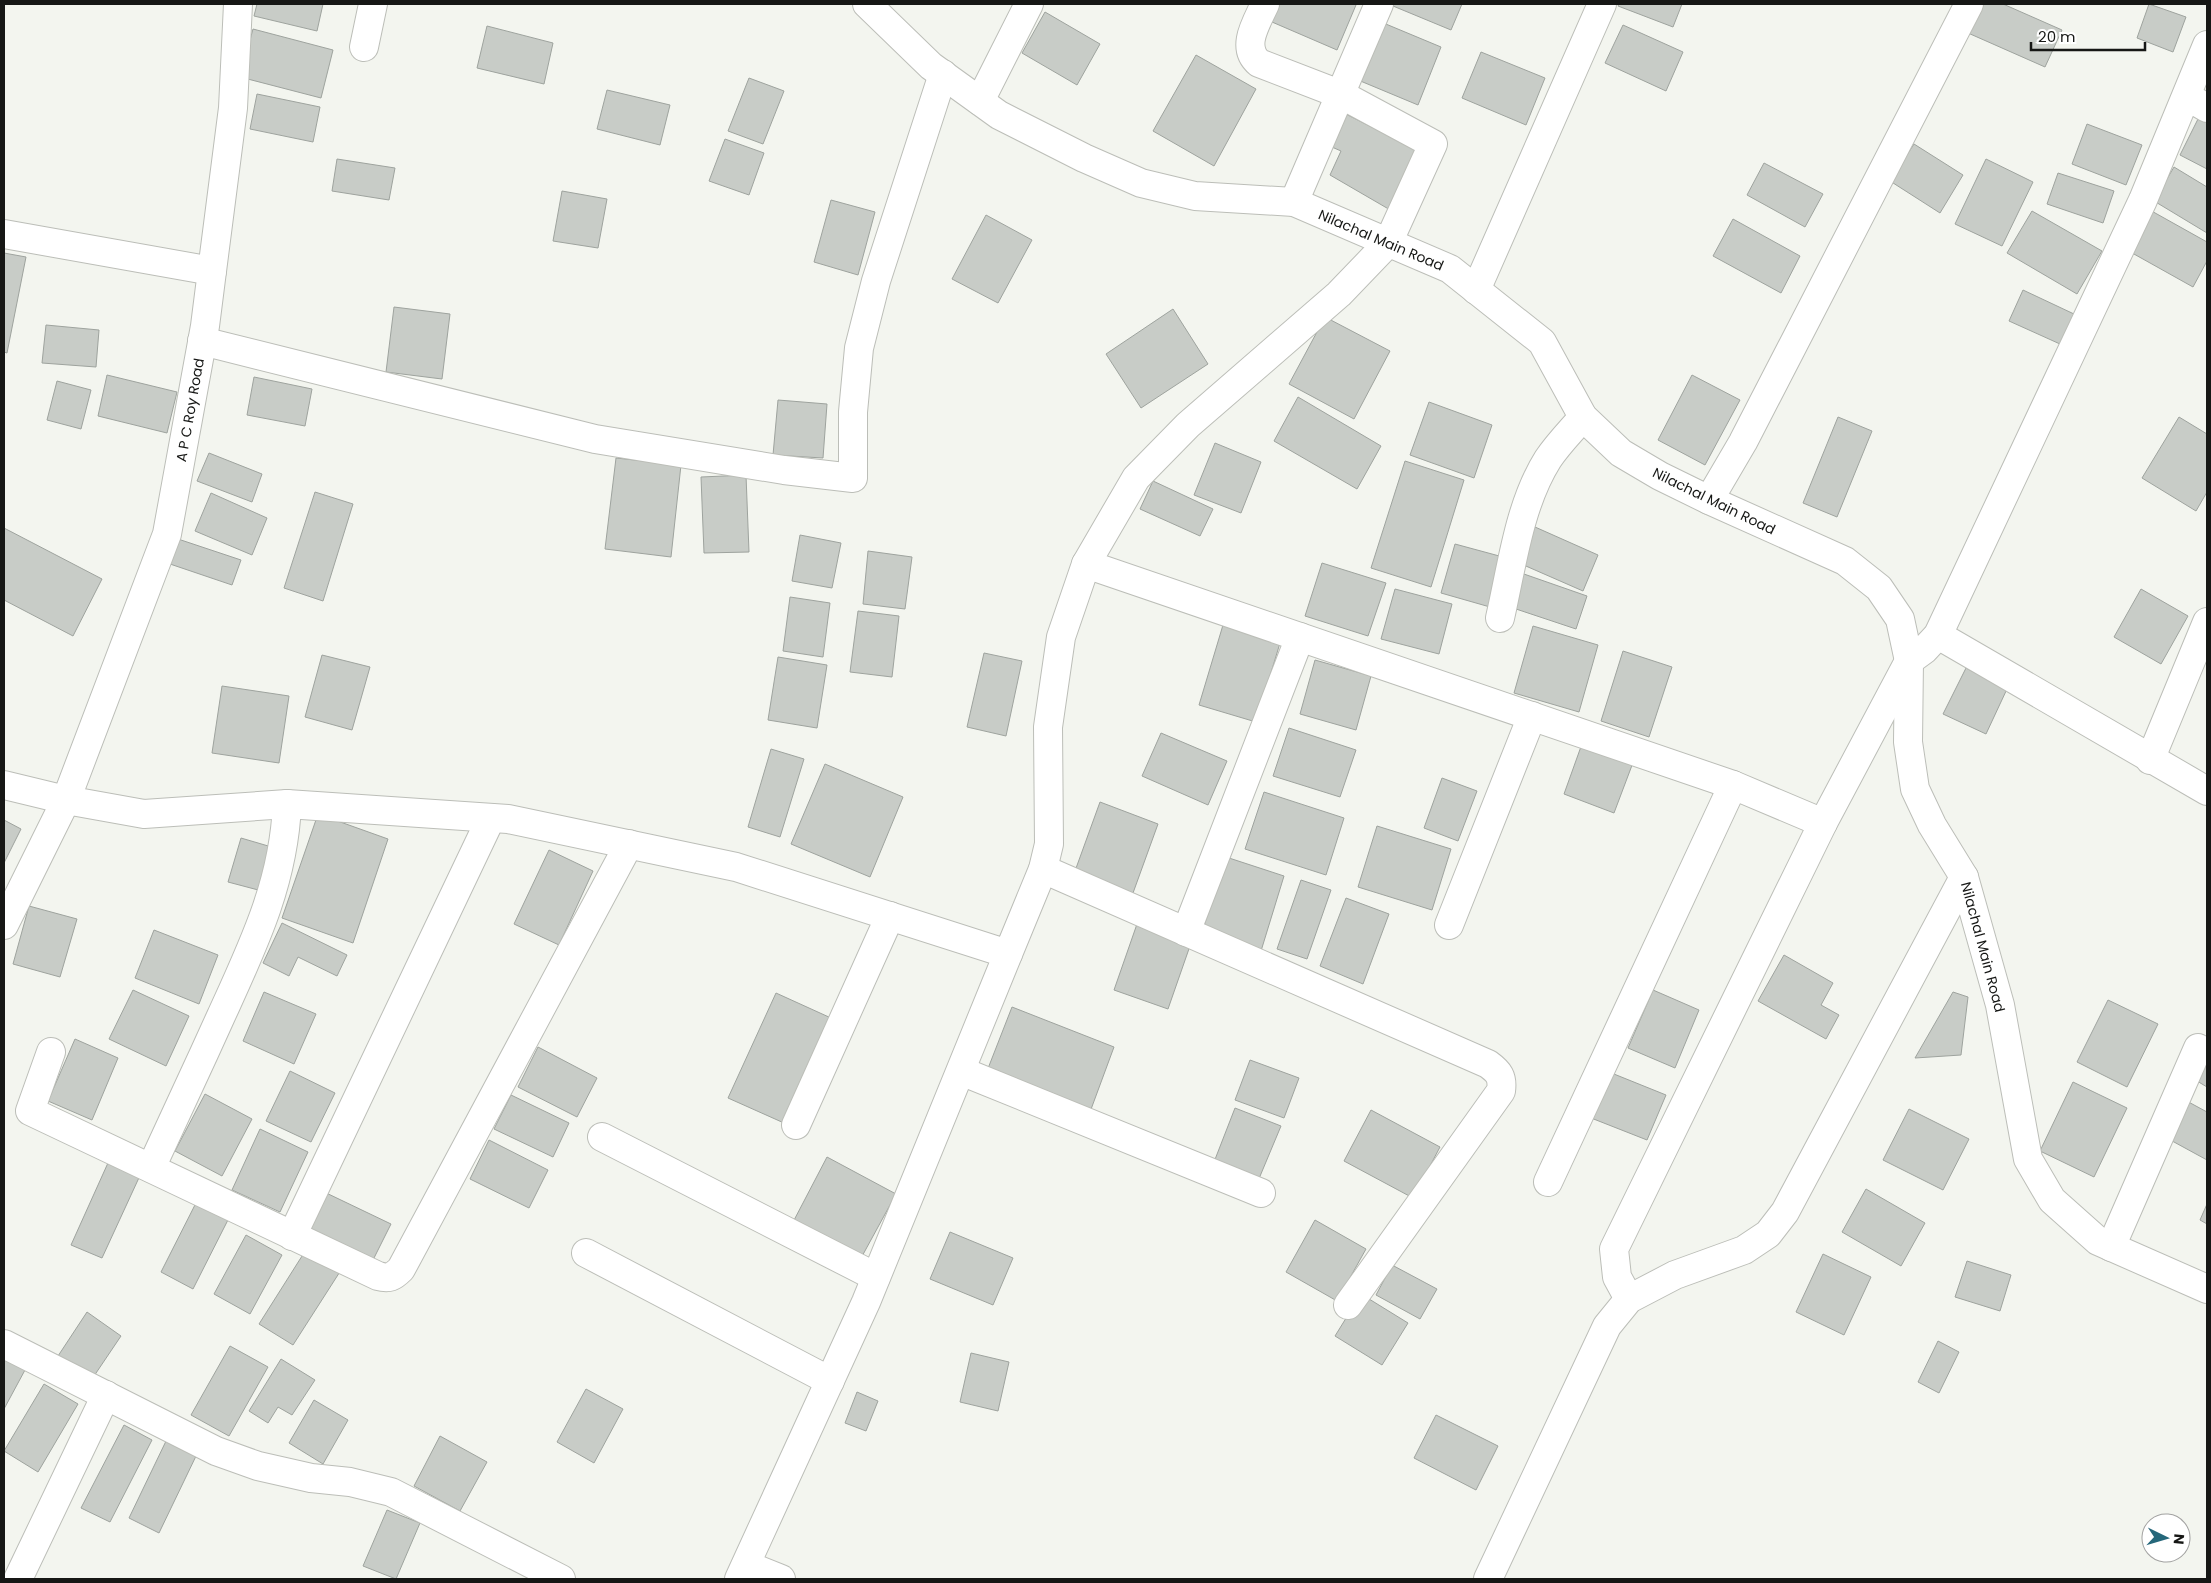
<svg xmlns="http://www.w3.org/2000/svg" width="2211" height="1583" font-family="Poppins,sans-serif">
  <rect width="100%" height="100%" fill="#f3f5ef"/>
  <!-- building -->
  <g fill="#c8ccc7" stroke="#9ea39e">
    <path d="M257 4H323L317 31 254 16Z"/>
    <path d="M1280 4H1353L1356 5 1337 50 1272 22Z"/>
    <path d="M1394 4H1462L1451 30 1393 6Z"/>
    <path d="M1619 4H1682L1673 27 1618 6Z"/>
    <path d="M1981 4H2003L2062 30 2045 67 1968 33Z"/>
    <path d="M2149 4 2186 17 2173 52 2137 38Z"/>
    <path d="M1045 12 1100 44 1077 85 1022 53Z"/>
    <path d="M1381 22 1441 47 1418 105 1358 80Z"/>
    <path d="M1623 25 1683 52 1666 91 1605 63Z"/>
    <path d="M487 26 553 43 544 84 477 68Z"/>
    <path d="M253 29 333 50 321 98 240 77Z"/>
    <path d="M1481 52 1545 78 1526 125 1462 98Z"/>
    <path d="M1196 55 1256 89 1214 166 1153 131Z"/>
    <path d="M749 78 784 91 763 144 728 131Z"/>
    <path d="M607 90 670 105 660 145 597 129Z"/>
    <path d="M257 94 320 107 313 142 250 129Z"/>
    <path d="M1340 111 1419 151 1392 211 1330 175 1341 151 1325 144Z"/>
    <path d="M2201 113 2207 116V169L2180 155Z"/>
    <path d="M2087 124 2142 145 2126 185 2072 164Z"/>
    <path d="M725 139 764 153 749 195 709 181Z"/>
    <path d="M1914 144 1963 175 1940 213 1890 181Z"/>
    <path d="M337 159 395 168 389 200 332 191Z"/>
    <path d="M1986 159 2033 182 2002 246 1955 224Z"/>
    <path d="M1764 163 1823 194 1805 227 1747 195Z"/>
    <path d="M2174 167 2207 187V233L2154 201Z"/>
    <path d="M2058 173 2114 191 2103 223 2047 204Z"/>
    <path d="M562 191 607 199 598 248 553 241Z"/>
    <path d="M831 200 875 212 858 275 814 262Z"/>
    <path d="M2148 209 2207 242V261L2193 287 2125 249Z"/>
    <path d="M2032 211 2102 251 2077 294 2007 253Z"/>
    <path d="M986 215 1032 240 998 303 952 279Z"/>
    <path d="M1733 219 1800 256 1781 293 1713 256Z"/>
    <path d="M4 253 26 257 7 353 4 352Z"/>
    <path d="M2023 290 2074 314 2060 344 2009 321Z"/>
    <path d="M394 307 450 314 442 379 386 372Z"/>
    <path d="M1173 309 1208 364 1141 408 1106 354Z"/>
    <path d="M1325 317 1390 351 1354 419 1289 384Z"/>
    <path d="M46 325 99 330 96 367 42 363Z"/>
    <path d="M107 375 177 392 167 433 98 416Z"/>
    <path d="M1692 375 1740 400 1705 465 1658 440Z"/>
    <path d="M254 377 312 389 305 426 247 415Z"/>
    <path d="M57 381 91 390 81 429 47 420Z"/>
    <path d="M1298 397 1381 446 1357 489 1274 441Z"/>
    <path d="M778 400 827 404 823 458 773 455Z"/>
    <path d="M1429 402 1492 425 1474 478 1410 455Z"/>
    <path d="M1838 417 1872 431 1837 517 1803 503Z"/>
    <path d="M2179 417 2207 434V492L2196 511 2142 478Z"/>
    <path d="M1215 443 1261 462 1241 513 1194 495Z"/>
    <path d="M209 453 262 474 252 502 197 481Z"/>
    <path d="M616 458 681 465 671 557 605 549Z"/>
    <path d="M1405 461 1464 480 1431 587 1371 568Z"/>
    <path d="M746 475 749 552 704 553 701 477Z"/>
    <path d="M1153 481 1213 509 1200 536 1140 509Z"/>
    <path d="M315 492 353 504 323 601 284 588Z"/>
    <path d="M211 493 267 518 252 555 195 531Z"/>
    <path d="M1535 527 1598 555 1583 591 1519 563Z"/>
    <path d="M4 528 102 579 73 636 4 600Z"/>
    <path d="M800 535 841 543 832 588 792 581Z"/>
    <path d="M178 539 241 560 232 585 170 564Z"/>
    <path d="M1455 544 1503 557 1490 607 1441 593Z"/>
    <path d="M868 551 912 557 905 609 863 604Z"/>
    <path d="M1322 563 1386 583 1368 636 1305 616Z"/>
    <path d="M1521 573 1587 596 1576 629 1510 607Z"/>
    <path d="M1395 589 1452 604 1439 654 1381 639Z"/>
    <path d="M2141 589 2188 616 2161 664 2114 637Z"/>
    <path d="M790 597 830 603 823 657 783 651Z"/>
    <path d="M858 611 899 616 892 677 850 672Z"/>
    <path d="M1223 625 1280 643 1256 722 1199 705Z"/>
    <path d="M1533 626 1598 645 1579 712 1514 693Z"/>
    <path d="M1623 651 1672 667 1649 737 1601 721Z"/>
    <path d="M984 653 1022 661 1006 736 967 727Z"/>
    <path d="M322 655 370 667 352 730 305 717Z"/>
    <path d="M778 657 827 665 817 728 768 720Z"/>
    <path d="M1315 660 1371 676 1356 730 1300 714Z"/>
    <path d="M1966 668 2007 689 1986 734 1943 714Z"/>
    <path d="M222 686 289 696 279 763 212 753Z"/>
    <path d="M1289 728 1356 750 1340 797 1273 776Z"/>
    <path d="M1161 733 1227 761 1208 805 1142 776Z"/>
    <path d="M1583 741 1634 760 1614 813 1564 794Z"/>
    <path d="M771 749 804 759 780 837 748 827Z"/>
    <path d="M825 764 903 797 870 877 791 844Z"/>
    <path d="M1442 778 1477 791 1458 841 1424 828Z"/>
    <path d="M1264 792 1344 818 1326 875 1245 849Z"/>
    <path d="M1100 802 1158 824 1133 893 1075 871Z"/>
    <path d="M318 814 388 839 353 943 282 918Z"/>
    <path d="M4 820 21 829 4 863Z"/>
    <path d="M1377 826 1451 849 1432 910 1358 887Z"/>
    <path d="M241 838 275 848 262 891 228 882Z"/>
    <path d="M549 850 593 871 559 945 514 924Z"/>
    <path d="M1226 857 1284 876 1261 951 1202 932Z"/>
    <path d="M1301 880 1331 890 1307 959 1277 949Z"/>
    <path d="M1346 898 1389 914 1363 984 1320 966Z"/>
    <path d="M29 906 77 919 60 977 13 964Z"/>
    <path d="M282 923 347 955 337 976 298 957 289 976 263 963Z"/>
    <path d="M1137 924 1191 943 1168 1009 1114 990Z"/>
    <path d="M154 930 218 955 199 1004 135 978Z"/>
    <path d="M1784 955 1833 983 1821 1005 1839 1015 1826 1039 1758 1001Z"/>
    <path d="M133 990 189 1016 166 1066 109 1039Z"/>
    <path d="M1653 990 1699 1010 1675 1068 1628 1048Z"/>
    <path d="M264 992 316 1014 294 1064 243 1041Z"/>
    <path d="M1953 992 1968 997 1961 1055 1915 1058Z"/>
    <path d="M776 993 831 1018 784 1123 728 1098Z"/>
    <path d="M2108 1000 2158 1024 2127 1087 2077 1062Z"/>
    <path d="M1012 1007 1114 1047 1090 1112 987 1071Z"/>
    <path d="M75 1039 118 1058 92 1120 48 1101Z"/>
    <path d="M538 1047 597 1078 577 1117 518 1087Z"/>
    <path d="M2207 1053V1087L2192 1078Z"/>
    <path d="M1250 1060 1299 1078 1284 1118 1235 1100Z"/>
    <path d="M1604 1070 1666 1095 1647 1140 1586 1116Z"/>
    <path d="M290 1071 335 1093 311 1142 266 1121Z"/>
    <path d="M2073 1082 2127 1108 2094 1177 2040 1151Z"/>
    <path d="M205 1094 252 1119 222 1176 175 1151Z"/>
    <path d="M511 1095 569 1123 553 1157 494 1129Z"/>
    <path d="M2183 1099 2207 1112V1160L2163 1136Z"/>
    <path d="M1235 1108 1281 1126 1258 1181 1214 1162Z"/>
    <path d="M1909 1109 1969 1139 1943 1190 1883 1160Z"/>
    <path d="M1371 1110 1440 1147 1413 1198 1344 1161Z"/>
    <path d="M260 1129 308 1152 280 1212 232 1190Z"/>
    <path d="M489 1140 548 1170 529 1208 470 1179Z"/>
    <path d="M112 1154 143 1169 102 1258 71 1245Z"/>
    <path d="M827 1157 896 1194 860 1260 792 1224Z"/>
    <path d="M1866 1189 1925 1223 1901 1266 1842 1232Z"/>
    <path d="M320 1190 391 1224 371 1264 300 1229Z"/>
    <path d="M200 1195 232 1212 193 1289 161 1272Z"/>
    <path d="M2207 1204V1224L2200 1220Z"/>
    <path d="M1315 1220 1366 1249 1337 1301 1286 1272Z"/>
    <path d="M950 1232 1013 1258 993 1305 930 1279Z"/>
    <path d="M246 1235 282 1255 250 1314 214 1294Z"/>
    <path d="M309 1245 343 1267 293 1345 259 1324Z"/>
    <path d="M1823 1254 1871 1277 1844 1335 1796 1312Z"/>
    <path d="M1967 1261 2011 1275 2000 1311 1955 1297Z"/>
    <path d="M1392 1265 1437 1289 1420 1319 1376 1295Z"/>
    <path d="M1361 1294 1408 1323 1382 1365 1335 1336Z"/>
    <path d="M87 1312 121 1336 92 1379 58 1356Z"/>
    <path d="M1938 1341 1959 1352 1939 1393 1918 1382Z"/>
    <path d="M230 1346 268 1367 229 1436 191 1415Z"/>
    <path d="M971 1353 1009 1362 998 1411 960 1402Z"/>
    <path d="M4 1358 25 1370 4 1409Z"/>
    <path d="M281 1359 315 1380 292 1415 278 1407 268 1423 249 1411Z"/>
    <path d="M44 1384 78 1404 38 1472 4 1451Z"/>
    <path d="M586 1389 623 1409 594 1463 557 1442Z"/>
    <path d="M857 1392 878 1401 866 1431 845 1423Z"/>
    <path d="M314 1400 348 1420 323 1464 289 1443Z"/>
    <path d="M1436 1415 1498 1446 1476 1490 1414 1458Z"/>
    <path d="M124 1425 152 1440 110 1522 81 1508Z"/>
    <path d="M440 1436 487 1462 460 1511 414 1486Z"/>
    <path d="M167 1439 197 1454 159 1533 129 1518Z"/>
    <path d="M387 1510 420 1523 396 1579 363 1566Z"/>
  </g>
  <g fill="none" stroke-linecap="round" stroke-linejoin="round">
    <!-- street casing -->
    <g stroke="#bcbeb8" stroke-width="30">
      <g id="street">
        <path d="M1265 4C1257 22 1240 47 1259 63L1342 95 1433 144 1388 243"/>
        <path d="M364 47 373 4"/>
        <path d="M2188 97 2207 108"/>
        <path d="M980 101 1029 4"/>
        <path d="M1294 202 1379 4"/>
        <path d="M4 234 212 271"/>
        <path d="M1476 290 1602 4"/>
        <path d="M202 341 595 439 784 470 853 478V412L859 348 876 281 943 74"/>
        <path d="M1709 500 1743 442 1969 4"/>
        <path d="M1086 564 1733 785 1823 823 1909 661 1924 650 1938 635 2143 200 2207 45"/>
        <path d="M1500 618C1512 566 1519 505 1548 459 1558 444 1571 431 1583 417"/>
        <path d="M1938 635 2207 791"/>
        <path d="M2150 760 2207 622"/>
        <path d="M1043 869 1488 1064C1499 1072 1503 1077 1501 1091L1348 1305"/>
        <path d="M4 925 66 800 167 534 205 326 212 271 233 108 238 4"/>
        <path d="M1449 925 1532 716"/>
        <path d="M1186 932 1300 637"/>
        <path d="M51 1052 30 1111 378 1276C389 1279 393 1277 401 1269L629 844"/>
        <path d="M961 1071 1261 1193"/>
        <path d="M796 1125 890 916"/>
        <path d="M602 1137 876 1277"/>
        <path d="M151 1168C174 1118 198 1067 221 1016 253 946 284 882 287 804"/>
        <path d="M1548 1182 1733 785"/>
        <path d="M292 1236 491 818"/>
        <path d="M2111 1247 2198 1048"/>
        <path d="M586 1253 830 1381"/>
        <path d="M1629 1299 1617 1277 1614 1249 1823 823"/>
        <path d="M4 1344 216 1451 258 1466 311 1478 350 1482 391 1492 561 1579"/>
        <path d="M746 1565 781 1579"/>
        <path d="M18 1579 106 1395"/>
        <path d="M739 1579 866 1302 1008 954"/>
        <path d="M1488 1579 1607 1326 1629 1299 1675 1275 1744 1250 1768 1234 1785 1212 1964 877"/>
      </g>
    </g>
    <!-- secondary casing -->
    <g stroke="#bcbeb8" stroke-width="30">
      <g id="secondary">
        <path d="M867 4 931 66 999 115 1084 158 1141 183 1195 196 1294 202 1450 269 1542 342 1583 417 1621 453 1660 476 1709 500 1845 561 1879 588 1900 619 1909 661 1908 742 1915 789 1932 825 1964 877 2000 1005 2028 1159 2052 1200 2098 1241 2207 1289"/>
        <path d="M4 785 66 800 144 814 287 804 508 819 736 867 1008 954 1043 869 1049 844 1048 727 1061 637 1086 564 1136 478 1188 425 1339 294 1388 243"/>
      </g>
    </g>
    <!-- street -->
    <use href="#street" stroke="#fff" stroke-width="28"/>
    <!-- secondary -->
    <use href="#secondary" stroke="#fff" stroke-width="28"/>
  </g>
  <g text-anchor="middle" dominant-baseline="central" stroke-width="4" stroke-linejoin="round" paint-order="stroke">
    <!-- street labels -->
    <g font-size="14" fill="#161715" stroke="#fff">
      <text transform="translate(1381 240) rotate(23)">Nilachal Main Road</text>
      <text transform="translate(190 410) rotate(-80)">A P C Roy Road</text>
      <text transform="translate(1714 501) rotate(26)">Nilachal Main Road</text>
      <text transform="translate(1983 947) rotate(75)">Nilachal Main Road</text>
    </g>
  </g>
  <!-- border -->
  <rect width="2211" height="1583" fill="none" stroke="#161715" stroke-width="10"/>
  <!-- north arrow -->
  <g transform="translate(2166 1538) rotate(95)"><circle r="24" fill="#ffffff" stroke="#a2a2a1"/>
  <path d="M0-4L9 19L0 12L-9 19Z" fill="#25677a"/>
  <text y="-8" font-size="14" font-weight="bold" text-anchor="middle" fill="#161715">N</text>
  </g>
  <!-- scale -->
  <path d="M2031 42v8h114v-8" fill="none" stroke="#161715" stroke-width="2.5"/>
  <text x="2038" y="42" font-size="15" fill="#161715" stroke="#ffffff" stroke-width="4" paint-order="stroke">20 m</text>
</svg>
